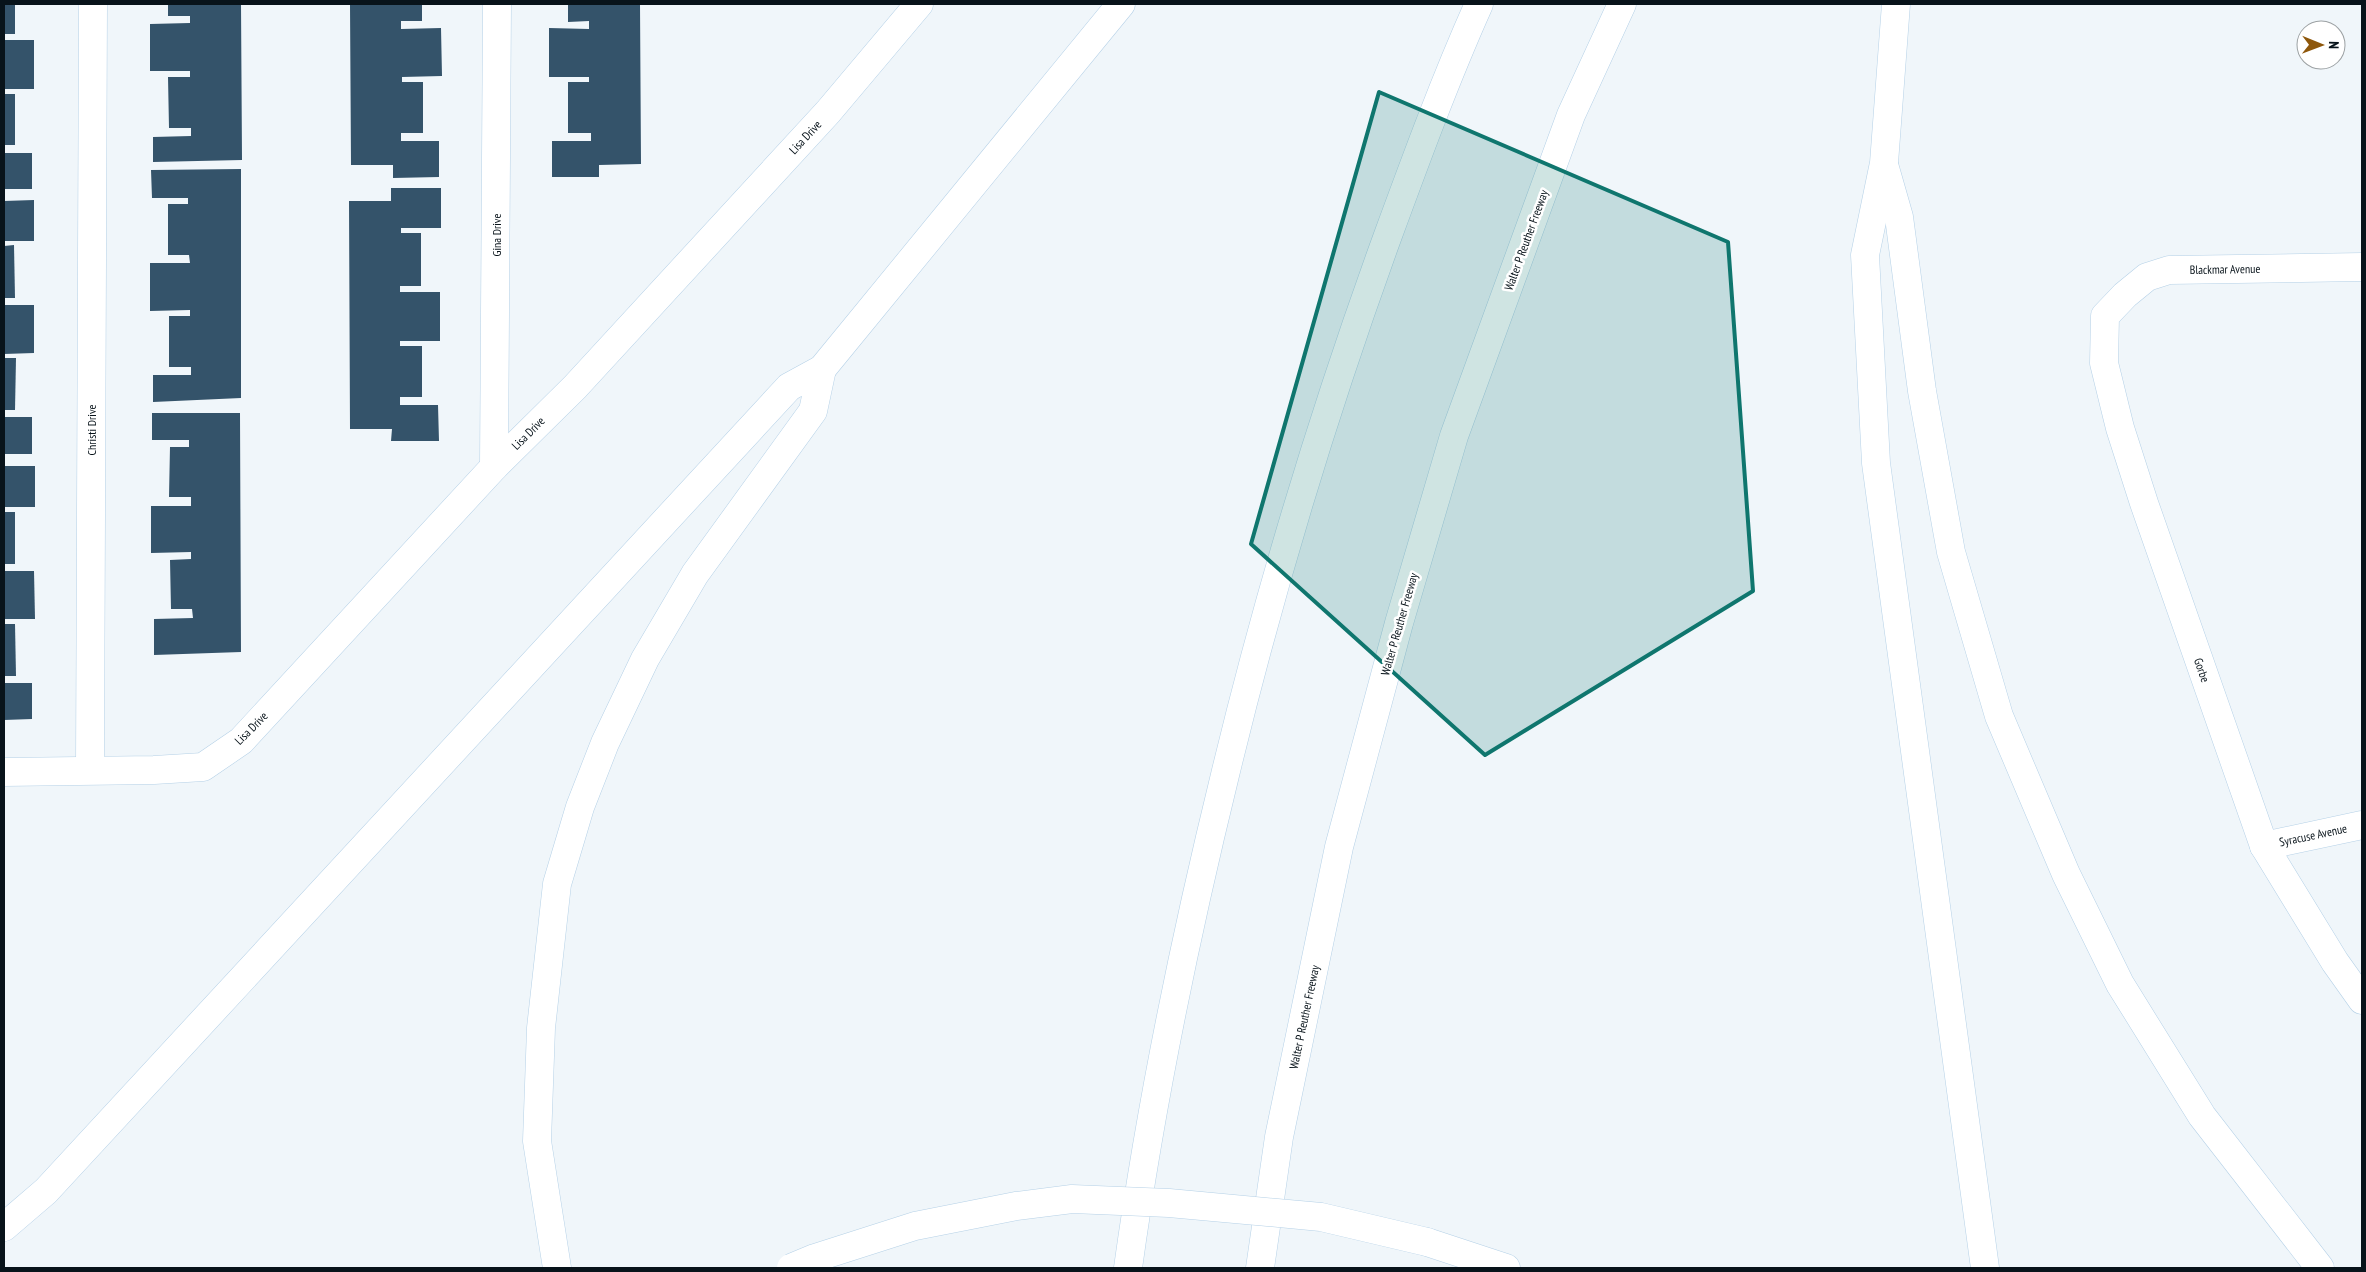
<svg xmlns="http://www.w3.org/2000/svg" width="2366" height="1272" font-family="'PT Sans Narrow',sans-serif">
  <rect width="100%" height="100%" fill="#f0f6fa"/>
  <!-- building -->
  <g fill="#34536a">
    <rect x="4" y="4" width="11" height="30"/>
    <path d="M168 4H241L242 160 153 162V137L191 136V128H169L168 77H190V71H150V24L190 23V16H168Z"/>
    <path d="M350 4H422V21H401V29L441 28 442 76 402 77V82H423V133H401V141H439V177L393 178V165H351Z"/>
    <path d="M568 4H640L641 164 599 165V177H552V141H591V133H568V82H589V77H549V28L589 29V21L568 22Z"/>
    <rect x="4" y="40" width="30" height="49"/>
    <rect x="4" y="94" width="11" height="51"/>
    <rect x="4" y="153" width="28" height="36"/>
    <path d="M241 169V398L153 402V375H191V367H169V316H190V310L150 311V263H190L189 255H168V204H188V198H152L151 170Z"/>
    <path d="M391 188H441V228H401V233H421V286H400V292H440V341H400V346H422V397H400V405H438L439 441H391L392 429H350L349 201H391Z"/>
    <path d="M34 200V241H4V201Z"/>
    <path d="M14 245 15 298H4V246Z"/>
    <path d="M4 305H34V353L4 354Z"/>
    <path d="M4 358H16L15 410H4Z"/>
    <path d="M152 413H240L241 652 154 655V619L193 618 192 609H171L170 560 191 559V552L151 553V506H191V497H169L170 447H189V440H152Z"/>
    <rect x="4" y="417" width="28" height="37"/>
    <rect x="4" y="466" width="31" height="41"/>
    <rect x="4" y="512" width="11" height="52"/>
    <path d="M4 571H34L35 619H4Z"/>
    <path d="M4 624H15L16 676H4Z"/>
    <path d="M4 683H32V719L4 720Z"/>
  </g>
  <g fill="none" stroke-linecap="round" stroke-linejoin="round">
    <!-- minor casing -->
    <g stroke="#b5d1e7" stroke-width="29">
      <g id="minor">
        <path d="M2362 267 2169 270 2147 277 2125 295 2105 316 2104 363 2120 428 2144 503 2264 846 2335 962 2362 1000"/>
        <path d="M494 467 497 4"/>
        <path d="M90 770 93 4"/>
        <path d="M4 772 154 770 203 767 241 741 494 467 575 387 828 112 919 4"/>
        <path d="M2264 846 2362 825"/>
      </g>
    </g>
    <!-- highway casing -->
    <g stroke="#b5d1e7" stroke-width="29">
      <g id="highway">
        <path d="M1896 4 1884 163 1865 255 1876 463 1985 1268"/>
        <path d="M1885 168 1899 217 1922 391 1951 552 1999 716 2066 874 2120 984 2202 1116 2320 1268"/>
        <path d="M4 1227 46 1191 789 387 822 369 1121 4"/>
        <path d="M1427 1242 1506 1268"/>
        <path d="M557 1268 537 1141 541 1028 557 884 580 807 605 743 645 659 695 574 813 411 822 369"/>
        <path d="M1128 1268C1151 1102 1185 938 1225 775 1269 593 1323 414 1387 238 1416 159 1445 80 1479 4"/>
        <path d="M1260 1268 1279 1137 1339 847 1399 623 1454 436 1571 115 1622 4"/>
      </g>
    </g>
    <!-- minor -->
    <use href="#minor" stroke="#fff" stroke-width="28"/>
    <!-- highway -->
    <use href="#highway" stroke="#fff" stroke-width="28"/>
    <!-- highway-bridge casing -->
    <g stroke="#b5d1e7" stroke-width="29" stroke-linecap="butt">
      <path id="highway-bridge" d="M791 1268 815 1258 915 1226 1016 1206 1072 1199 1169 1203 1321 1217 1427 1242"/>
    </g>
    <!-- highway-bridge -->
    <use href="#highway-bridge" stroke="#fff" stroke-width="28"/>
  </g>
  <!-- marked area -->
  <path fill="#0f766e" fill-opacity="0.2" stroke="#0f766e" stroke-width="4" stroke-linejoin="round" d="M1379 92 1728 242 1753 591 1485 755 1251 544Z"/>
  <g text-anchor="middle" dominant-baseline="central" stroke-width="5" stroke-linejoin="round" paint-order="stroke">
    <!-- street labels -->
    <g font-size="12" fill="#08131a" stroke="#fff">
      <text transform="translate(805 137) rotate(-47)">Lisa Drive</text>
      <text transform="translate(496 235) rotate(-90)">Gina Drive</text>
      <text transform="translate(1526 240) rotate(-70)">Walter P Reuther Freeway</text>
      <text transform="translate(2225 269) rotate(-1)">Blackmar Avenue</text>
      <text transform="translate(91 430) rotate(-90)">Christi Drive</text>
      <text transform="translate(528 433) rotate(-45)">Lisa Drive</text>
      <text transform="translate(1399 624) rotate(-74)">Walter P Reuther Freeway</text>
      <text transform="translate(2202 670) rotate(71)">Gorbe</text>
      <text transform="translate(251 728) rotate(-45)">Lisa Drive</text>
      <text transform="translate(2313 835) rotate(-12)">Syracuse Avenue</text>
      <text transform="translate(1304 1017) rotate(-78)">Walter P Reuther Freeway</text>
    </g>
  </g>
  <!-- border -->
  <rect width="2366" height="1272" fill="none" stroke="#08131a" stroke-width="10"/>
  <!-- north arrow -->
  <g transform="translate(2321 45) rotate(91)"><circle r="24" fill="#ffffff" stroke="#9ca1a3"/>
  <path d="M0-4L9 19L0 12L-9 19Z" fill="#8e570b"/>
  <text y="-8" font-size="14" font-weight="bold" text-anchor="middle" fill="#08131a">N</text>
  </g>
</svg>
